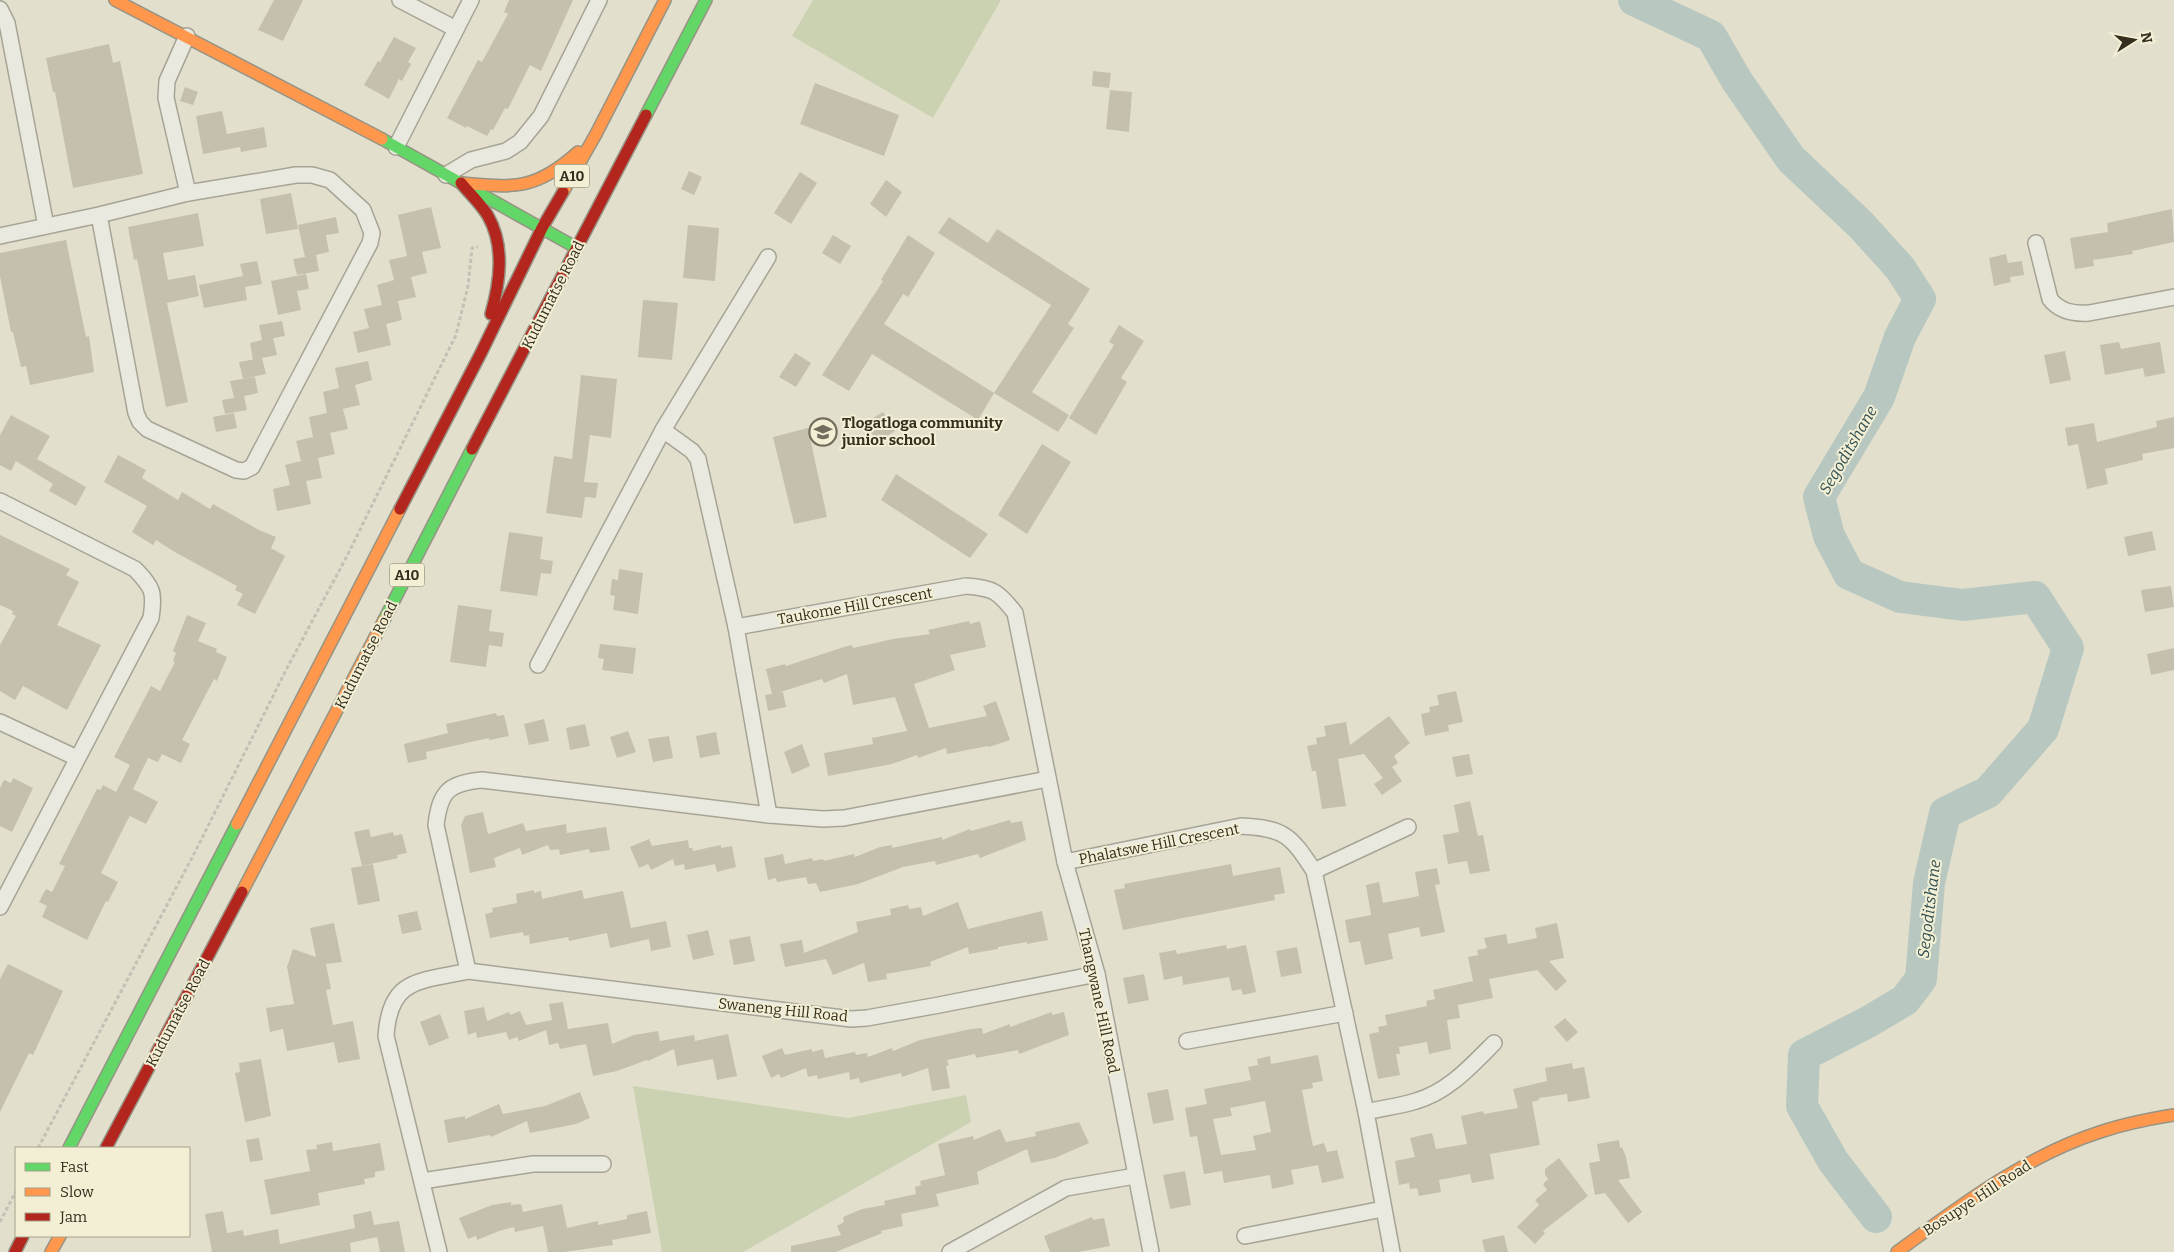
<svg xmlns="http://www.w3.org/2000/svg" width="2174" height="1252" font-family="Bitter,serif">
  <rect width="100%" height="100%" fill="#e2e0cd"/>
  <!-- grass -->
  <g fill="#cbd2b1">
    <path d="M813 0H1001L933 118 792 36Z"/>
    <path d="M633 1086 848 1118 966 1095 971 1122 743 1252H662Z"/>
  </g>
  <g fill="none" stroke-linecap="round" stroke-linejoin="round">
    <!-- river -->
    <path stroke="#b8c8c0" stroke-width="32" d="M1634 0 1711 36 1737 81 1791 159 1860 224 1900 268 1920 299 1900 337 1879 397 1819 497 1829 536 1849 574 1900 597 1963 605 2035 597 2068 648 2043 729 1988 792 1945 813 1929 883 1921 979 1905 1000 1868 1022 1804 1055 1802 1106 1833 1161 1876 1217"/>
  </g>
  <!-- building -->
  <g fill="#c5bfae" fill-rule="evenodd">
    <path d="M274 0H303L283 41 258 30Z"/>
    <path d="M509 0H573L541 71 530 65 508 109 505 108 493 130 491 129 487 136 467 126 466 128 447 118 478 60 482 62 508 14 504 12Z"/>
    <path d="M394 37 416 48 408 62 411 64 402 81 399 79 389 99 364 85 378 61 380 62Z"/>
    <path d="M109 44 113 63 120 61 143 174 73 188 55 92H53L46 58Z"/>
    <path d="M1093 71 1111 73 1109 88 1092 86Z"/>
    <path d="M815 83 899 115 884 156 800 124Z"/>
    <path d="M185 87 198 92 193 105 180 101Z"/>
    <path d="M1110 90 1132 92 1129 132 1106 129Z"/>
    <path d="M222 111 227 134 264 127 267 147 241 152 240 147 203 154 196 116Z"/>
    <path d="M689 171 702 177 694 195 681 189Z"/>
    <path d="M800 172 817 183 791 224 774 213Z"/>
    <path d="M886 180 902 192 886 217 870 204Z"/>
    <path d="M291 193 298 229 266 234 260 199Z"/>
    <path d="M431 207 441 248 422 252 427 273 411 277 416 297 398 301 402 320 386 324 391 345 358 353 353 332 369 328 364 309 382 305 377 285 394 280 389 260 407 256 398 215Z"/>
    <path d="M2172 209 2174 242 2132 251 2133 254 2093 260 2094 266 2075 269 2070 238 2108 232 2107 223Z"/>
    <path d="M198 213 204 246 163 253 168 280 195 275 199 296 167 303 188 402 166 407 137 259 134 260 128 227Z"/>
    <path d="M336 217 339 233 326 235 329 252 316 255 319 271 297 275 293 259 305 257 298 225Z"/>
    <path d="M949 217 988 243 997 229 1090 289 1068 324 1074 328 1032 392 1069 415 1058 432 994 393 1051 305 938 233Z"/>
    <path d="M688 225 719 228 715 281 683 278Z"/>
    <path d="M833 235 851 246 840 264 822 253Z"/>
    <path d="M908 235 935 253 908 297 903 294 884 324 994 393 978 420 872 354 849 391 822 375 883 281 881 280Z"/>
    <path d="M66 240 86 337 89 336 94 372 30 385 26 366 21 367 13 332H11L0 276V253Z"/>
    <path d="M2006 254 2008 263 2022 261 2024 275 2010 277 2011 282 1994 286 1989 258Z"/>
    <path d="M257 261 262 284 245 287 247 300 204 308 199 285 243 276 240 264Z"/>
    <path d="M306 274 309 289 297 291 301 310 278 315 271 281Z"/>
    <path d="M643 300 678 303 672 360 638 357Z"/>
    <path d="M282 321 285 336 273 338 277 355 253 360 250 343 262 340 259 325Z"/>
    <path d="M1119 325 1144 341 1121 378 1127 382 1096 435 1069 418 1114 345 1109 342Z"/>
    <path d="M2119 342 2121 349 2160 342 2165 373 2145 377 2143 368 2105 375 2100 345Z"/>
    <path d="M2065 351 2071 380 2050 384 2044 355Z"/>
    <path d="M795 353 811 363 796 387 779 377Z"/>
    <path d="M262 358 266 374 243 379 239 362Z"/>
    <path d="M368 361 372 380 355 385 360 405 343 409 348 429 330 433 335 454 318 458 322 478 306 481 311 504 277 511 273 489 290 485 285 465 301 461 296 441 313 437 309 417 327 413 323 392 339 388 335 368Z"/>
    <path d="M581 375 617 379 611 438 590 435 584 482 598 483 596 498 585 497 582 518 546 513 554 456 572 459Z"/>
    <path d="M255 377 258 393 244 396 247 410 225 414 222 400 234 398 230 381Z"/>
    <path d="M883 412 895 431 877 442 865 423Z"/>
    <path d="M234 413 237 428 216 432 213 417Z"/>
    <path d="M11 415 50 436 37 459 86 487 76 506 49 491 53 484 16 461 11 471 0 465V435Z"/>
    <path d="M2174 417V448L2142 454 2143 460 2105 469 2108 484 2087 489 2078 444 2068 446 2065 428 2094 423 2097 442 2157 427 2156 421Z"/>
    <path d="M808 428 827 517 794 524 773 437Z"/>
    <path d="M1042 444 1071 462 1027 534 998 515Z"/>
    <path d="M118 455 146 470 142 478 178 500 182 492 210 509 213 504 259 530 276 537 271 548 285 556 255 614 237 605 243 594 235 590 237 586 173 551 156 540 153 545 132 532 147 506 104 482Z"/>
    <path d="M896 474 988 534 970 558 881 500Z"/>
    <path d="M2152 531 2156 550 2128 556 2124 537Z"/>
    <path d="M509 532 543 537 540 559 553 561 551 574 541 573 537 596 500 591Z"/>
    <path d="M0 535 70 569 66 575 79 582 57 625 101 645 67 710 23 686 15 700 0 691V645L16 616 12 614 13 611 0 605Z"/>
    <path d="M619 569 643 573 638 614 613 610 615 596 610 595 612 579 618 580Z"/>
    <path d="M2171 586 2174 607 2145 612 2141 590Z"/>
    <path d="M458 605 492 610 489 631 504 633 502 647 489 645 486 667 450 662Z"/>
    <path d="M187 615 206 623 198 641 217 649 216 652 227 657 217 681 214 679 182 740 190 744 181 763 162 754 158 762 148 758 133 789 158 802 146 824 130 816 128 819 101 873 118 882 108 902 106 901 87 940 42 917 47 906 39 902 46 889 52 892 65 866 59 864 97 789 101 790 103 785 116 792 130 765 114 757 151 686 160 691 175 662 173 661 176 653 173 651Z"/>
    <path d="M969 621 970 624 980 621 986 647 950 655 955 670 914 684 929 728 987 716 983 706 996 701 1010 740 989 747 988 746 947 754 946 748 918 758 917 755 892 764 828 776 824 753 873 744 872 738 907 731 895 697 853 705 847 674 824 683 822 679 777 693 783 692 786 707 768 711 765 695 772 694 766 669 785 664 786 666 844 647 852 645 853 648 893 639 930 634 928 630Z"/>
    <path d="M600 644 636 648 633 674 602 670 604 659 598 658Z"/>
    <path d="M2174 648V670L2151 675 2147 654Z"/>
    <path d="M1456 691 1463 722 1448 725 1449 731 1425 736 1421 714 1430 712 1429 707 1439 705 1437 695Z"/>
    <path d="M496 713 497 716 504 715 509 736 489 740V738L426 752 427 759 408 763 404 744 448 733 446 724Z"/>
    <path d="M1389 716 1410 743 1394 756 1398 763 1392 767 1402 781 1382 795 1374 784 1383 778 1364 754 1338 759 1346 806 1322 809 1316 771H1312L1307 746 1317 744 1316 738 1326 736 1324 726 1346 722 1350 745Z"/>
    <path d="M544 719 549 741 529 745 524 724Z"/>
    <path d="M585 724 590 746 570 750 566 728Z"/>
    <path d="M628 731 636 752 617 758 610 737Z"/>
    <path d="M716 732 720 754 700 758 696 736Z"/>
    <path d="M669 736 673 758 653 762 648 739Z"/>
    <path d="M802 744 810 766 792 774 784 752Z"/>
    <path d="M1469 754 1473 774 1456 777 1452 757Z"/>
    <path d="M13 778 33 788 12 832 0 826V788L4 780 11 783Z"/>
    <path d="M1470 801 1478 836 1483 835 1490 871 1470 874 1467 861 1448 864 1443 835 1459 832 1454 805Z"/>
    <path d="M483 812 488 834 523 823 526 831 566 824 567 833 606 827 610 850 590 853 589 849 560 855 559 849 550 850 548 845 522 855 520 848 494 858 496 867 470 873 461 825 465 816Z"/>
    <path d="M1010 820 1011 823 1022 821 1026 840 980 858 978 854 936 865 935 861 903 867 858 884 820 892 816 883 808 884 806 877 777 882 776 878 768 880 764 858 783 854 785 864 812 858 813 861 823 859 824 861 854 854 855 857 880 847 892 845V848L942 837V840L970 829 971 831Z"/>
    <path d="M369 829 371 837 393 832 394 836 402 834 407 853 397 855 398 858 362 866 354 832Z"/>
    <path d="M649 839 652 846 688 840 689 848H692L693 851 721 845V848L732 846 736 867 717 872 715 864 685 870 684 864 675 866 673 859 651 870 648 864 639 868 630 847Z"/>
    <path d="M373 864 380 901 358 905 351 868Z"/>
    <path d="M1231 864 1233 876 1280 867 1285 893 1274 895 1275 900 1123 930 1114 890 1125 888 1124 884Z"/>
    <path d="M1437 868 1440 884 1435 885 1445 932 1421 937 1419 927 1388 934 1393 959 1365 965 1360 941 1349 943 1345 920 1371 915 1366 885 1379 882 1383 903 1419 896 1415 872Z"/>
    <path d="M534 890V893L541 891 542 899 582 890 584 899 623 891 631 928 666 921 671 947 651 951 649 939 610 948 607 933 569 941 568 937 530 944 529 935 524 936 523 932 490 938 485 914 493 912 492 908 517 903 516 894Z"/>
    <path d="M958 902 968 929 1042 911 1048 940 1027 944V942L998 947V949L969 954 968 947 930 962 931 966 886 974 887 979 868 982 864 963 833 975 826 959 785 967 780 944 802 940 804 953 858 932 856 922 891 915 890 909 908 905 909 909 921 907 923 916Z"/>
    <path d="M417 911 422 930 402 934 398 915Z"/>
    <path d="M334 923 342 962 326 964 331 989 326 990 333 1025 353 1021 360 1059 338 1063 334 1042 287 1051 283 1029 270 1032 266 1008 294 1004 287 967 293 949 316 957 310 928Z"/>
    <path d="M1557 923 1564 958 1549 961 1567 981 1556 991 1537 970 1489 979 1493 998 1458 1005 1460 1018 1447 1020 1451 1049 1429 1054 1427 1042 1399 1047 1400 1054H1396L1400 1075 1378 1079 1369 1034 1379 1032 1378 1027 1387 1025 1385 1015 1427 1006 1426 1001 1435 999 1433 990 1473 981 1468 957 1478 955 1477 950 1487 948 1484 938 1506 934 1508 944 1537 938 1535 928Z"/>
    <path d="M708 930 714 955 693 960 687 935Z"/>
    <path d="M750 936 755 961 734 965 729 940Z"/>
    <path d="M1226 945 1227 949 1246 945 1256 992 1243 995 1241 989 1232 991 1229 977 1183 985 1182 976 1164 980 1159 953 1176 950 1177 954Z"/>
    <path d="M1297 947 1302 973 1281 977 1276 951Z"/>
    <path d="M8 964 63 991 33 1055 29 1053 0 1112V979Z"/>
    <path d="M1144 974 1149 1000 1128 1004 1123 978Z"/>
    <path d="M563 1002 568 1029 608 1023 612 1044 634 1035 658 1031 660 1041 694 1035 695 1041 728 1034 737 1076 717 1080 713 1059 677 1066 674 1049 648 1061 647 1060 617 1071 593 1076 586 1044 560 1049 558 1043 549 1045 546 1030 519 1041 517 1037 509 1040 506 1032 477 1038 476 1032 468 1035 464 1011 484 1007 487 1021 509 1012 510 1015 520 1011 526 1025 552 1020 549 1004Z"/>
    <path d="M1052 1012V1015L1064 1012 1069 1035 1019 1054 1018 1050 976 1058 975 1054 947 1060 949 1065 946 1066 950 1088 932 1091 928 1068 902 1077 901 1073 860 1083 859 1078 850 1080 849 1072 818 1079 817 1075 808 1077 806 1068 781 1078 779 1074 771 1078 762 1056 782 1048 785 1055 812 1049V1052L823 1049 825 1058 855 1052 856 1055 867 1053 868 1057 892 1048 893 1051 920 1040 971 1029 982 1028 983 1034 1010 1024V1027Z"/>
    <path d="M440 1014 449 1038 429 1046 420 1022Z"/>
    <path d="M1565 1018 1578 1032 1567 1042 1554 1027Z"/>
    <path d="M1318 1055 1323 1081 1312 1083 1313 1088 1302 1090 1309 1127 1313 1146 1324 1143 1327 1152 1337 1150 1344 1178 1322 1183 1318 1165 1291 1170 1294 1184 1272 1189 1270 1175 1224 1183 1222 1171 1204 1174 1197 1136 1190 1137 1185 1108 1207 1104 1204 1089 1251 1080 1248 1067 1258 1065 1257 1059 1270 1056 1271 1064ZM1265 1101 1271 1132 1253 1136 1256 1150 1221 1155 1213 1119 1232 1116 1230 1108Z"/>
    <path d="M261 1059 271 1116 245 1122 235 1073 240 1072 239 1063Z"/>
    <path d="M1572 1063 1573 1069 1584 1067 1590 1098 1568 1102 1567 1094 1539 1098V1100L1532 1102 1540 1145 1490 1154 1494 1179 1472 1183 1470 1174 1439 1180 1441 1192 1419 1196 1417 1188 1410 1189 1409 1183 1399 1185 1395 1161 1415 1157 1410 1138 1432 1133 1436 1149 1467 1144 1461 1116 1483 1111 1484 1114 1518 1108 1513 1089 1547 1081 1545 1068Z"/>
    <path d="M1168 1089 1174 1120 1153 1124 1147 1093Z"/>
    <path d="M580 1092 590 1118 576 1124 530 1133 527 1121 491 1137 490 1135 448 1143 444 1120 465 1116V1119L499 1104 503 1114 545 1106Z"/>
    <path d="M1079 1122 1089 1143 1055 1158 1031 1163 1027 1149 977 1172 979 1184 936 1194 939 1206 901 1214 903 1226 881 1231 882 1233 836 1252H791V1246L841 1235 837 1226 844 1222 843 1217 862 1209 885 1205 884 1201 916 1194 915 1187 921 1185 920 1181 945 1175 938 1144 973 1136 974 1140 1000 1129 1006 1142 1036 1136 1035 1132Z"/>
    <path d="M259 1138 263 1160 250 1162 246 1140Z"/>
    <path d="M1619 1140 1620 1148 1622 1147 1626 1157 1630 1178 1618 1180 1642 1212 1628 1223 1605 1193 1595 1195 1589 1163 1600 1161 1597 1144Z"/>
    <path d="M332 1142 333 1151 380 1143 385 1170 375 1172V1177L364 1179 365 1184 318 1193 320 1205 271 1215 264 1180 310 1171 306 1150 317 1149 316 1145Z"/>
    <path d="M1559 1158 1588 1196 1543 1231 1545 1233 1535 1244 1517 1227 1539 1205 1535 1200 1547 1190 1543 1184 1548 1179 1545 1175V1169Z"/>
    <path d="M1185 1171 1191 1205 1170 1209 1163 1175Z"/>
    <path d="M511 1202V1205L521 1204 523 1212 562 1204 567 1228 598 1221V1225L627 1219V1215L647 1211 651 1233 612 1240 613 1245 564 1252H548L543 1226 515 1232 514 1227 499 1231 477 1240 476 1236 468 1239 459 1218 492 1205Z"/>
    <path d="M223 1211 227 1233 243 1230 244 1236 278 1229 280 1244 355 1228 353 1215 371 1211 374 1225 399 1221 405 1252H380L377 1237 350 1243 351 1252H212L205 1214Z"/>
    <path d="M1092 1217 1093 1220 1104 1218 1110 1246 1078 1252H1050L1044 1236Z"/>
    <path d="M1504 1235 1508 1252H1485L1482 1240Z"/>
  </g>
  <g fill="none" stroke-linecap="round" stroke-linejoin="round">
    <!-- street casing -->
    <g stroke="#a7a496" stroke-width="18">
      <g id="street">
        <path d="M400 0 456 29"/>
        <path d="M0 9 7 23 46 226"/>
        <path d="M187 36 167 81 166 98 188 193"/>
        <path d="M396 147 471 0"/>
        <path d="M446 175 471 160 506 151 520 142 541 116 599 0"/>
        <path d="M0 236 99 215 188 193 296 175H312L330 180 363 210 372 233 370 243 252 467 244 471 236 470 147 429 140 422 136 413 99 215"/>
        <path d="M2036 243 2050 299C2060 312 2074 314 2089 313L2174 297"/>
        <path d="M663 430 692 451 698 459 736 627 769 815"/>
        <path d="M0 501 135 569C153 588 155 592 151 618L0 907"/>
        <path d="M736 627 966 586C993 588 998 591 1015 613L1065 862 1097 974 1151 1252"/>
        <path d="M538 665 663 430 768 257"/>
        <path d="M0 722 77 758"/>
        <path d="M1065 862 1241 826C1285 828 1291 836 1314 871L1366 1112 1392 1252"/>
        <path d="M1314 871 1408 827"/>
        <path d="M468 971 436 825C440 792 448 783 482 780L769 815 823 819 844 818 1048 779"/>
        <path d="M1187 1041 1345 1013"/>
        <path d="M1366 1112C1383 1108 1400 1106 1416 1101 1448 1092 1471 1066 1494 1043"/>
        <path d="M422 1181 533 1164H603"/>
        <path d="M1245 1236 1383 1209"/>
        <path d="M439 1252 386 1036C390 977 420 982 468 971L851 1019 867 1018 939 1005 1097 974"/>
        <path d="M950 1252 1066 1188 1135 1176"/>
      </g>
    </g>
    <!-- fast casing -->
    <g stroke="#979486" stroke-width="14">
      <g id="fast">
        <path d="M646 115 706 0"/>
        <path d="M382 139 577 248"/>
        <path d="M384 620 472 449"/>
        <path d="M69 1148 237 824"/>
      </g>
    </g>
    <!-- slow casing -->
    <g stroke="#979486" stroke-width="14">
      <g id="slow">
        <path d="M115 0 382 139"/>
        <path d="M461 183C515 188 536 190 578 152"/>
        <path d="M563 192 596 134 665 0"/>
        <path d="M237 824 400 509"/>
        <path d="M242 892 384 620"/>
        <path d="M51 1252 60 1236"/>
        <path d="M1897 1252C1960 1206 2025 1156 2100 1132 2124 1124 2149 1119 2174 1115"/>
      </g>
    </g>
    <!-- jam casing -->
    <g stroke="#979486" stroke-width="14">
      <g id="jam">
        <path d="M461 183C470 194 481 204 488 216 505 246 500 282 491 314"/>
        <path d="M472 449 646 115"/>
        <path d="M400 509 481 353 542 228 563 192"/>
        <path d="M106 1148 242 892"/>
        <path d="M15 1252 23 1236"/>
      </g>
    </g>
    <!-- path -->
    <g stroke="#c3c1b6" stroke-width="3" stroke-dasharray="4 2.5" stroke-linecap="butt">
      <path d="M38 1148 194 854 286 670 347 556 456 335 468 286 472 248 478 247"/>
      <path d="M0 1222 16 1191"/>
    </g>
    <!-- street -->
    <use href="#street" stroke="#eae9df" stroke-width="15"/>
    <!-- fast -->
    <use href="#fast" stroke="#63d668" stroke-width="11"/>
    <!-- slow -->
    <use href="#slow" stroke="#ff974d" stroke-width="11"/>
    <!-- jam -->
    <use href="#jam" stroke="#b3261e" stroke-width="11"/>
  </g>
  <!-- icons -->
  <defs>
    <g id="school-ring" transform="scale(1.4375)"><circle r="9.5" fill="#f2efd4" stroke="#726c5c" stroke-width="1.5"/><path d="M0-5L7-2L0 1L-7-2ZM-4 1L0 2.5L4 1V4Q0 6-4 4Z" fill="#726c5c"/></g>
  </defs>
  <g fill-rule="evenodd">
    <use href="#school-ring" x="823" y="432"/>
  </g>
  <g text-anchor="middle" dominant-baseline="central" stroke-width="4" stroke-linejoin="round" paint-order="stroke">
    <!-- shield labels -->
    <g fill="#f2efd4" stroke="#6e6855" stroke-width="1">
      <rect x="554.5" y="164.5" width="35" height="23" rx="4"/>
      <rect x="389.5" y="563.5" width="35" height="23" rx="4"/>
    </g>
    <g font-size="14" font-weight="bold" fill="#352e1f">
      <text x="572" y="176">A10</text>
      <text x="407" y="575">A10</text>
    </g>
    <!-- street labels -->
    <g font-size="15" fill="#352e1f" stroke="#f2efd4">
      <text transform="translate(553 295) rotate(-63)">Kudumatse Road</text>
      <text transform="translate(855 606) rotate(-10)">Taukome Hill Crescent</text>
      <text transform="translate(366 655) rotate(-63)">Kudumatse Road</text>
      <text transform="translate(1159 844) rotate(-11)">Phalatswe Hill Crescent</text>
      <text transform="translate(1099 1001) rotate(78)">Thangwane Hill Road</text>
      <text transform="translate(783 1010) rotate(6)">Swaneng Hill Road</text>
      <text transform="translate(178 1013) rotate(-62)">Kudumatse Road</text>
      <text transform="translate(1977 1198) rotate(-33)">Bosupye Hill Road</text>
    </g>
    <!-- poi labels -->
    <g font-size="15" font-weight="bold" fill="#352e1f" stroke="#f2efd4" text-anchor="start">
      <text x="842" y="423">Tlogatloga community<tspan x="842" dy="17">junior school</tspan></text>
    </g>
    <!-- water labels -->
    <g font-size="16" font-style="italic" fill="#304f53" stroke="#f2efd4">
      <text transform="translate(1848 450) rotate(-60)">Segoditshane</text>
      <text transform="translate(1929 909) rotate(-83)">Segoditshane</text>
    </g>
  </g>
  <!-- legend -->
  <rect x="15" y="1147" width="175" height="90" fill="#f2efd4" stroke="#a6a28c"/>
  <rect x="25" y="1163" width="25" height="8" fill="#63d668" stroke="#a6a28c"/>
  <text x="60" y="1172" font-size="15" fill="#352e1f">Fast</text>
  <rect x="25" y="1188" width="25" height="8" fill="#ff974d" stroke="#a6a28c"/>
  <text x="60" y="1197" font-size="15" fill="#352e1f">Slow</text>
  <rect x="25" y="1213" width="25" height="8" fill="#b3261e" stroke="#a6a28c"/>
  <text x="60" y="1222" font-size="15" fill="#352e1f">Jam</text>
  <!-- north arrow -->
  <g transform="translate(2134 40) rotate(79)" stroke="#f2efd4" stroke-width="4" paint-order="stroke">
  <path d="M0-4L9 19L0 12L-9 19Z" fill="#352e1f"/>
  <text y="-8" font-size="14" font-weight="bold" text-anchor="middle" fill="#352e1f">N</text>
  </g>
</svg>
